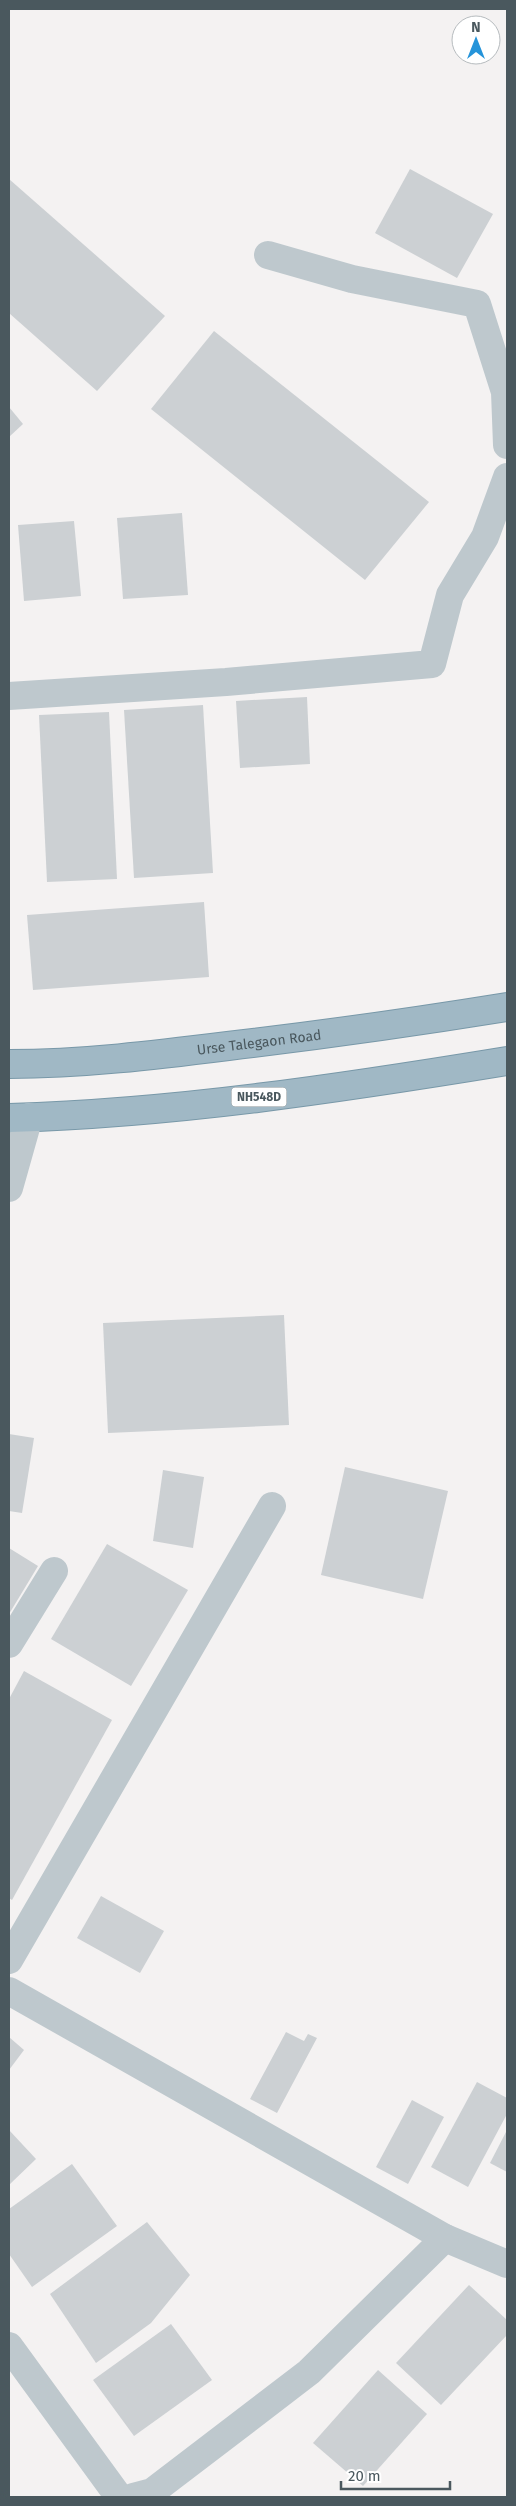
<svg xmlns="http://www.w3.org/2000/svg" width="516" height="2506" font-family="'Fira Sans',sans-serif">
  <rect width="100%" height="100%" fill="#f4f2f2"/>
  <!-- building -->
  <g fill="#ccd0d3">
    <path d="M410 169 493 214 457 278 375 233Z"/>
    <path d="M9 179 165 316 97 391 9 313Z"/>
    <path d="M214 331 429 502 365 580 151 409Z"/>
    <path d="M9 407 23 424 9 437Z"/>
    <path d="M182 513 188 595 123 599 117 518Z"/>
    <path d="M74 521 81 596 24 601 18 525Z"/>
    <path d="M307 697 310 764 240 768 236 701Z"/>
    <path d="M203 705 213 873 134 878 124 710Z"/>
    <path d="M109 712 117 879 47 882 39 715Z"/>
    <path d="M204 902 209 977 33 990 27 915Z"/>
    <path d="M284 1315 289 1425 108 1433 103 1323Z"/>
    <path d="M9 1434 34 1438 22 1513 9 1511Z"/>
    <path d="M345 1467 448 1491 423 1599 321 1575Z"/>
    <path d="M163 1470 204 1477 193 1548 153 1541Z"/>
    <path d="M107 1544 188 1590 131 1686 51 1639Z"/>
    <path d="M9 1548 38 1566 9 1614Z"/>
    <path d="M24 1671 112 1720 12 1900 9 1898V1699Z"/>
    <path d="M101 1896 164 1931 140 1973 77 1938Z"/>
    <path d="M286 2032 304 2041 308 2034 317 2038 277 2113 250 2099Z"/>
    <path d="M9 2037 24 2050 9 2070Z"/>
    <path d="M477 2082 507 2098V2114L468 2187 431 2167Z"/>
    <path d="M412 2100 444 2117 408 2184 376 2167Z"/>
    <path d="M9 2130 36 2159 9 2185Z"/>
    <path d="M507 2130V2172L490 2163Z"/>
    <path d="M72 2164 117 2226 32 2287 9 2254V2209Z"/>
    <path d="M147 2222 190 2275 151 2323 96 2363 50 2294Z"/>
    <path d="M469 2285 507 2320V2335L441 2405 396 2363Z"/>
    <path d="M171 2324 212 2380 134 2436 93 2380Z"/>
    <path d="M378 2370 427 2414 363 2486 313 2443Z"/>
  </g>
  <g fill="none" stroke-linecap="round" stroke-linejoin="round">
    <!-- trunk casing -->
    <g stroke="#7898a8" stroke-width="30">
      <g id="trunk">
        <path id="s1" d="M9 1064C82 1064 156 1055 228 1046 322 1035 414 1022 507 1007"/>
        <path d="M9 1118C176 1113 342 1088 507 1061"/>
      </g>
    </g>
    <!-- minor -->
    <g stroke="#bec8cd" stroke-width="28">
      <path d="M268 255 352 279 477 304 505 392 507 445"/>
      <path d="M9 696 226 682 432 664 450 595 485 537 507 477"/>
      <path d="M9 1188 29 1117"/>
      <path d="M9 1644 54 1571"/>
      <path d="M9 1960 272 1506"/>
      <path d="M9 1991 445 2238 507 2264"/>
      <path d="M9 2346 119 2497"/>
      <path d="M133 2497 152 2492 309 2372 445 2238"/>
    </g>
    <!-- trunk -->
    <use href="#trunk" stroke="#a0b8c5" stroke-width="28"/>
  </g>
  <g text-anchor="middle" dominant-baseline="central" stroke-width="5" stroke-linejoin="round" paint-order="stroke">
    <!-- shield labels -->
    <rect fill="#fff" stroke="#808a8e" stroke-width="1" x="231.5" y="1087.5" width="55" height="19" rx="4"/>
    <g font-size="12" font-weight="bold" fill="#4a585e">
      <text x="259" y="1097">NH548D</text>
    </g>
    <!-- street labels -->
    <g font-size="14" fill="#4a585e" stroke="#fff">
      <text stroke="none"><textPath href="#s1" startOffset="251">Urse Talegaon Road</textPath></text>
    </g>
  </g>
  <!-- border -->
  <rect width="516" height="2506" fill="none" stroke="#4a585e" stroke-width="20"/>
  <!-- north arrow -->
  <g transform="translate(476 40)"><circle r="24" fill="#ffffff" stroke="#b7bcbf"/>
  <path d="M0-4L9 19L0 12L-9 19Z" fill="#2594da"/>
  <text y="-8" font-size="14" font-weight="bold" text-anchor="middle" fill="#4a585e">N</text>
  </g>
  <!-- scale -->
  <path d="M341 2481v8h109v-8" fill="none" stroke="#4a585e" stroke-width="2.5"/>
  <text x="348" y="2481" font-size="15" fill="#4a585e" stroke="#ffffff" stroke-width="4" paint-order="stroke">20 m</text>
</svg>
